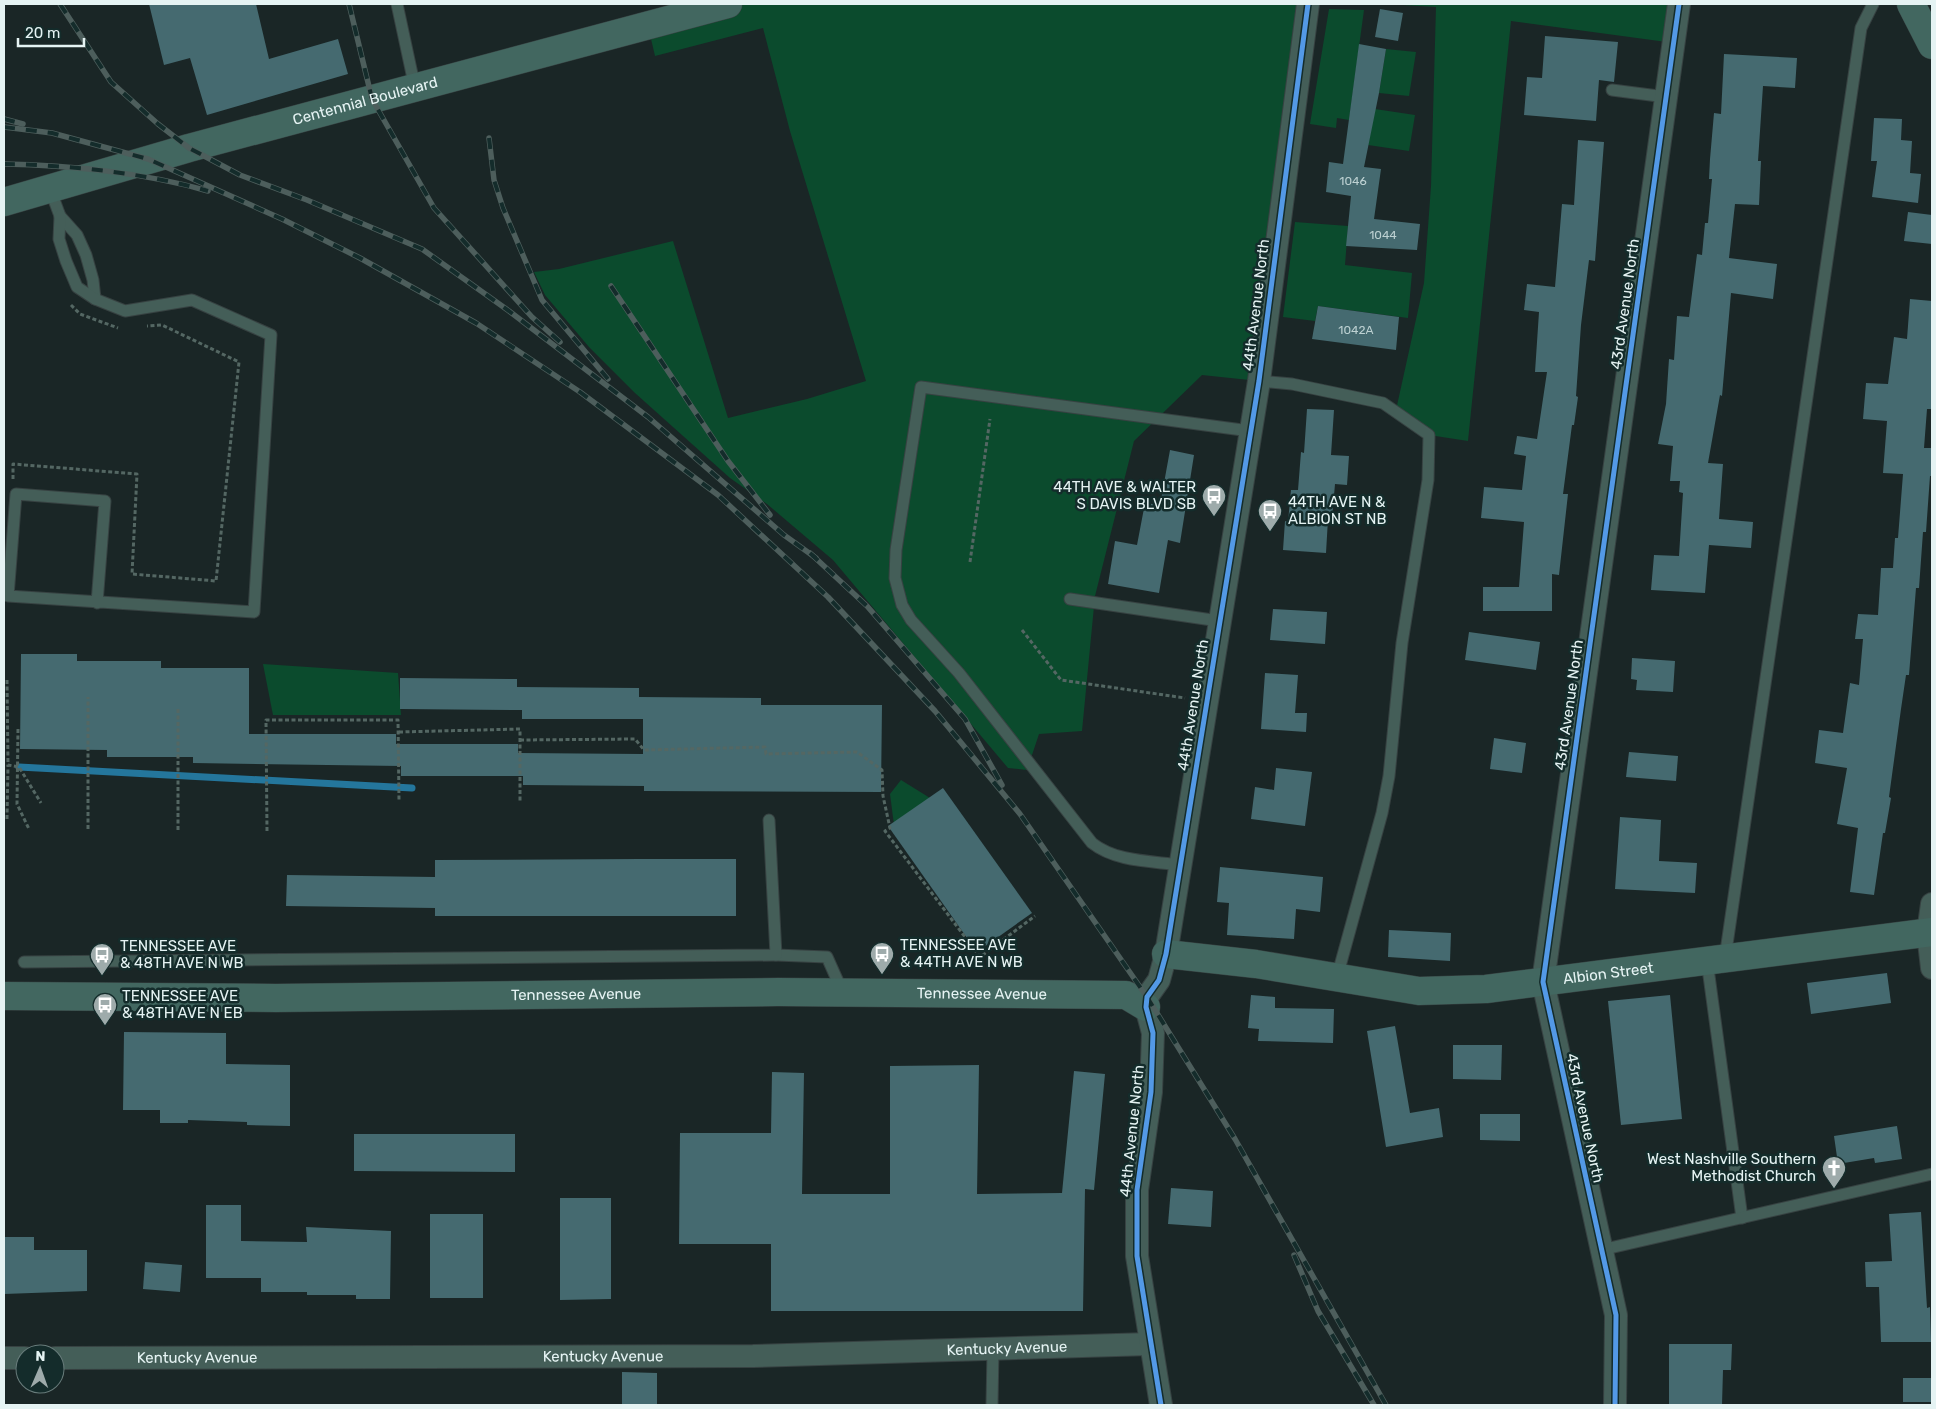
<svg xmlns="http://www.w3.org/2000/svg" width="1936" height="1409" font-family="Rubik,sans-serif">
  <rect width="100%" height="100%" fill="#1a2626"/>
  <!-- green -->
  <g fill="#0b4b2d">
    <path d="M728 4H1308L1259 381 1202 375 1134 441 1095 596 1082 731 1039 734 1027 770 1008 768 833 560 767 504 730 478 635 393 589 347 545 295 534 272 559 269 673 241 728 418 807 399 866 381 790 131 763 28 655 56 648 26Z"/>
    <path d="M1386 4H1679L1674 43 1511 21 1468 441 1429 435 1396 410 1424 283 1431 186 1436 7Z"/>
    <path d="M1329 9 1364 10 1349 120 1337 118 1336 128 1310 124Z"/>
    <path d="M1386 49 1416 52 1409 96 1379 93Z"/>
    <path d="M1375 109 1415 115 1409 151 1368 145Z"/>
    <path d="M1295 222 1348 226 1345 265 1412 273 1408 318 1318 306 1315 321 1283 317Z"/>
    <path d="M263 664 398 673 401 715H273Z"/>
    <path d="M901 780 930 798 894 825 890 794Z"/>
  </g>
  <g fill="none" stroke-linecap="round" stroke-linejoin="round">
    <!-- stream -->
    <path stroke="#24769c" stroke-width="7" d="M19 767 412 788"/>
  </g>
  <!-- building -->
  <g fill="#456a70">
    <path d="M149 4H256L269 59 338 39 348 74 207 115 190 58 164 65Z"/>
    <path d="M1380 9 1403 13 1398 41 1375 37Z"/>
    <path d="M1545 36 1618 42 1614 82 1599 80 1596 121 1524 115 1527 77 1542 78Z"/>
    <path d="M1359 44 1386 49 1379 93 1364 167 1381 169 1374 219 1420 224 1417 250 1346 246 1351 196 1326 192 1329 162 1343 164Z"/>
    <path d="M1724 54 1797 58 1795 88 1763 86 1758 161H1761L1759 205 1735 204 1729 258 1777 264 1773 299 1731 293 1722 396 1720 395 1708 463 1723 464 1719 519 1753 522 1751 548 1709 545 1705 593 1651 590 1654 555 1679 556 1683 493 1679 492 1680 481H1670L1673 446 1658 444 1666 404 1669 359 1674 360 1677 316 1689 317 1697 254 1702 255 1705 223H1708L1712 179H1709L1710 159 1714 113 1721 114Z"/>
    <path d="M1874 118 1902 119 1901 140 1912 141 1910 173 1921 174 1918 203 1872 197 1877 161H1871Z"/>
    <path d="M1578 140 1604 142 1595 261 1589 260 1581 325 1576 396 1578 397 1574 425H1572L1563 494H1568L1559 575 1552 574V611H1483V587H1519L1524 522 1481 518 1484 487 1522 490 1526 456 1514 454 1517 436 1537 439 1547 372H1535L1539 312 1524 310 1527 284 1555 287 1562 204 1574 205Z"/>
    <path d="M1908 212 1932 215V244L1904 241Z"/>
    <path d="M1910 299 1932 301V409H1927L1924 448H1932V476H1930L1926 532H1923L1919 588H1916L1909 675H1906L1901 709 1889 797 1891 798 1885 833H1883L1874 895 1850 892 1858 828 1837 824 1847 768 1815 763 1819 730 1843 733 1850 683 1859 685 1863 639H1855L1858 614 1878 615 1881 568H1893L1895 538H1898L1903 474 1883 473 1887 421 1863 419 1866 383 1888 384 1894 337 1907 339Z"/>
    <path d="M1318 306 1399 317 1396 350 1312 339Z"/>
    <path d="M1307 409 1334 410 1331 455 1349 456 1347 485 1335 484 1332 519H1328L1326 553 1283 550 1285 521 1288 522 1291 490H1298L1301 452 1304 453Z"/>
    <path d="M1170 450 1194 455 1180 543 1168 540 1159 593 1108 584 1115 541 1137 545 1145 503 1160 505Z"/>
    <path d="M1273 609 1327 612 1325 644 1270 640Z"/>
    <path d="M1469 632 1540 642 1536 670 1465 660Z"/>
    <path d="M21 654H77V661H161V668H249V734H396V744H518V753L643 754V719H522V710L400 709V678L517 679V687L639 688V697L761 698V705H882L881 792 644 791V786L523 785V776H401V766L193 763V757H107V750L20 749Z"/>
    <path d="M1632 658 1675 661 1673 692 1636 690 1637 680 1631 679Z"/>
    <path d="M1265 673 1298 675 1295 713H1307L1306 732 1261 729Z"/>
    <path d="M1494 738 1526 743 1522 773 1490 769Z"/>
    <path d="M1629 752 1678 756 1676 781 1626 777Z"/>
    <path d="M1276 768 1312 772 1305 826 1251 819 1255 787 1274 790Z"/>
    <path d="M943 788 1032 913 977 952 888 826Z"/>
    <path d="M1620 817 1661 820 1659 861 1697 863 1695 893 1615 889Z"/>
    <path d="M640 859H736V916H435V908L286 906 287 875 435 877V860Z"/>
    <path d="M1220 867 1323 877 1320 912 1296 909 1294 939 1227 935 1229 903 1217 902Z"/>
    <path d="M1389 930 1451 933 1450 961 1388 957Z"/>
    <path d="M1887 973 1891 1003 1811 1014 1807 983Z"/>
    <path d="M1251 995 1275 997V1008L1334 1009 1333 1043 1258 1041 1259 1029 1248 1028Z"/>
    <path d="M1670 995 1682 1119 1621 1125 1608 1001Z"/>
    <path d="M1395 1026 1410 1113 1439 1108 1443 1137 1386 1147 1367 1031Z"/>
    <path d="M124 1032 226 1033V1064L290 1065V1126L247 1125V1122L188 1120V1123H160V1110H123Z"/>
    <path d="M1453 1045H1502L1501 1080 1453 1079Z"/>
    <path d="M979 1065 977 1194 1062 1193 1074 1071 1105 1074 1094 1190 1085 1189 1083 1311H771V1244H679L680 1133H771L772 1072 804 1073 802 1194H890V1066Z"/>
    <path d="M1480 1114H1520V1141L1480 1140Z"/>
    <path d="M1897 1126 1902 1159 1875 1163 1874 1158 1838 1164 1834 1136Z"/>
    <path d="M354 1134H515V1172L354 1171Z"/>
    <path d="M1171 1188 1213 1191 1211 1227 1168 1224Z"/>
    <path d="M560 1198H611V1299L560 1300Z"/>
    <path d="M206 1205H241V1241L307 1242 306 1227 391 1231 390 1299H356V1295H307V1292H261V1278H206Z"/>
    <path d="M1921 1212 1927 1308 1930 1307 1931 1342H1881L1879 1287H1866L1865 1262 1892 1261 1889 1214Z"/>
    <rect x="430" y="1214" width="53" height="84"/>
    <path d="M4 1237H34V1250H87V1291L4 1294Z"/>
    <path d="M145 1262 182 1265 180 1292 143 1289Z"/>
    <path d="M1669 1344H1732L1731 1370H1723L1722 1405H1669Z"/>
    <path d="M622 1372 657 1373V1405H622Z"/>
    <rect x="1903" y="1378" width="29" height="24"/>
  </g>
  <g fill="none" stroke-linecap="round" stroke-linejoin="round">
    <!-- lane casing -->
    <g stroke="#374242" stroke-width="13">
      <g id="lane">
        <path d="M397 4 415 88"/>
        <path d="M1612 90 1666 97"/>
        <path d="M50 189 60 216 77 235 86 255 93 280 95 299"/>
        <path d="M60 216 59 239 66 261 77 287 95 299 125 311 192 300 271 335 254 612 8 596 16 494 105 501 97 603"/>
        <path d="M1259 381 1292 384 1383 403 1429 435 1428 480 1402 643 1389 776 1382 813 1337 977"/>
        <path d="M1070 599 1219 621"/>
        <path d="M1180 865C1151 861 1116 862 1092 843L959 673 911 620 902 605 895 578 896 550 921 387 1250 431"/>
        <path d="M776 955 827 957 843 993"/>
        <path d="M1725 958 1861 28 1873 4"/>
        <path d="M1707 961 1742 1218"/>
        <path d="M24 962 776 955 769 820"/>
        <path d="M1601 1250 1932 1174"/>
        <path d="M992 1405 993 1349"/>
      </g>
    </g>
    <!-- street casing -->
    <g stroke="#374242" stroke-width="24">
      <g id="street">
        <path d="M1932 904 1928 933 1932 968"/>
        <path d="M4 1358H25"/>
        <path id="s1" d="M55 1358 753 1356 1150 1344"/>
        <path d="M1161 1405 1137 1256V1190L1151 1092 1153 1033 1146 1007 1147 997 1159 980 1166 954 1259 381 1308 4"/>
        <path d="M1615 1405 1616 1315 1543 982 1679 4"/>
      </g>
    </g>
    <!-- secondary casing -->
    <g stroke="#374242" stroke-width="29">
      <g id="secondary">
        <path d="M1911 4 1932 45"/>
        <path id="s2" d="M4 202 189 148 728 4"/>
        <path id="s3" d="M1166 954 1256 964 1419 991 1486 989 1932 932"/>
        <path id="s4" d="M4 996 276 998 778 992 1126 995 1146 1007"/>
      </g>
    </g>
    <!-- path -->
    <g stroke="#546763" stroke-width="3" stroke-dasharray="4 2.5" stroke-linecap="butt">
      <path d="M71 305 80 314 118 328"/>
      <path d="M13 479V464L137 474 132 574 216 581 239 362 162 325 147 326"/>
      <path d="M970 562 990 419"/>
      <path d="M1022 630 1061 680 1185 698"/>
      <path d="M7 680 8 765 19 767 41 803"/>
      <path d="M18 729 17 804 29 829"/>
      <path d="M399 732 520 729V803"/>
      <path d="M520 740 635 739 644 750 765 747 766 754 857 752 882 770 883 796 890 828 885 831 980 957 1035 916"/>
      <path d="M7 819 8 765"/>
      <path d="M88 829V697"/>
      <path d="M178 830V707"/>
      <path d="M267 831 266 720H398L399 800"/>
    </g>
    <!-- lane -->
    <use href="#lane" stroke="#445e58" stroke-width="11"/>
    <!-- street -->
    <use href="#street" stroke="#445e58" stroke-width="22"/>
    <!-- secondary -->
    <use href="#secondary" stroke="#426760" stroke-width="28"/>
    <!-- rail casing -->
    <g stroke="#4d5e5c" stroke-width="5.5">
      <g id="rail">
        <path d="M60 4 111 82 158 124 189 148 240 175 307 200 422 249 509 311 648 417 784 535 816 558"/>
        <path d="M349 4 372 99 434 208 532 317 560 342"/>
        <path d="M4 119 23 124"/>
        <path d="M4 127 52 133 148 159 282 219 360 258 476 323 580 392 718 495 828 597 935 711 1020 814 1147 997 1235 1139 1386 1405"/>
        <path d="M489 138 494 180 503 208 542 300 608 379"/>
        <path d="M4 164C69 165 146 173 208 191"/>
        <path d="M611 286 728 461 770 515"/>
        <path d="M810 553 867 606 965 719 1002 785"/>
        <path d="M1294 1255 1318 1311 1374 1405"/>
      </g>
    </g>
    <!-- rail -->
    <use href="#rail" stroke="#142c2b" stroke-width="4" stroke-dasharray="11" stroke-linecap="butt"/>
    <!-- cycleway casing -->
    <g stroke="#142c2b" stroke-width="8">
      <g id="cycleway">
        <path d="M1161 1405 1137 1256V1190L1151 1092 1153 1033 1146 1007 1147 997 1159 980 1166 954 1259 381 1308 4"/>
        <path d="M1615 1405 1616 1315 1543 982 1679 4"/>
      </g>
    </g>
    <!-- cycleway -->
    <use href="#cycleway" stroke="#5399e6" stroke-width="5"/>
  </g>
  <!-- icons -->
  <defs>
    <g id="bus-pin" transform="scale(1.25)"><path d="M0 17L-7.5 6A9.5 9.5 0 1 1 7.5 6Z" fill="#9eabab" stroke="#142c2b"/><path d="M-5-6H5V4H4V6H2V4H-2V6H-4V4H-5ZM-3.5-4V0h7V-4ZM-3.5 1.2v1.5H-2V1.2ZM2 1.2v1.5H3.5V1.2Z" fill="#fff"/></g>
    <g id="church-pin" transform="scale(1.25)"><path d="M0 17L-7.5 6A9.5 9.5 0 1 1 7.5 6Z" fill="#9eabab" stroke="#142c2b"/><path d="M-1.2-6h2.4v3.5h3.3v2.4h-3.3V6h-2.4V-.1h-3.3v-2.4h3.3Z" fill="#fff"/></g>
  </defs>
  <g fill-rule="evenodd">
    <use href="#bus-pin" x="1214" y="496"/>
    <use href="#bus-pin" x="1270" y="511"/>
    <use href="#bus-pin" x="882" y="954"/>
    <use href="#bus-pin" x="102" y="955"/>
    <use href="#bus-pin" x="105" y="1005"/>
    <use href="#church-pin" x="1834" y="1168"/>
  </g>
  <g text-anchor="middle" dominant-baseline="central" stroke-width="5" stroke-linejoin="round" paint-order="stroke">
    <!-- number labels -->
    <g font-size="12" fill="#bdd1d2">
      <text x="1353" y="181">1046</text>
      <text x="1383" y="235">1044</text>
      <text x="1356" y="330">1042A</text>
    </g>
    <!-- street labels -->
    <g font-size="15" fill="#e5f3f3" stroke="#142c2b">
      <text stroke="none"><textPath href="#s2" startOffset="375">Centennial Boulevard</textPath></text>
      <text transform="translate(1625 304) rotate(-82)">43rd Avenue North</text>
      <text transform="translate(1256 305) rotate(-83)">44th Avenue North</text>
      <text transform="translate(1193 705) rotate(-81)">44th Avenue North</text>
      <text transform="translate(1569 705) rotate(-82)">43rd Avenue North</text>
      <text stroke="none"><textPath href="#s3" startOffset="446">Albion Street</textPath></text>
      <text stroke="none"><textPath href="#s4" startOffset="572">Tennessee Avenue</textPath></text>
      <text stroke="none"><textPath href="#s4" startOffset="978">Tennessee Avenue</textPath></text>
      <text transform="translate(1585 1118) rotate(78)">43rd Avenue North</text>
      <text transform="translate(1132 1131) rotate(-84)">44th Avenue North</text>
      <text stroke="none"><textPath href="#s1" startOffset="952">Kentucky Avenue</textPath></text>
      <text stroke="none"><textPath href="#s1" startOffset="142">Kentucky Avenue</textPath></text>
      <text stroke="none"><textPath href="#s1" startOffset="548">Kentucky Avenue</textPath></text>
    </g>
    <!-- poi labels -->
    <g font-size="15" fill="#e5f3f3" stroke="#142c2b" text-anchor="start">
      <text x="1196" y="487" text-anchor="end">44TH AVE &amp; WALTER<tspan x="1196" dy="17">S DAVIS BLVD SB</tspan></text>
      <text x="1288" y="502">44TH AVE N &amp;<tspan x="1288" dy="17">ALBION ST NB</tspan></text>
      <text x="900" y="945">TENNESSEE AVE<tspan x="900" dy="17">&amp; 44TH AVE N WB</tspan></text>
      <text x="120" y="946">TENNESSEE AVE<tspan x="120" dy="17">&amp; 48TH AVE N WB</tspan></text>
      <text x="122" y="996">TENNESSEE AVE<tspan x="122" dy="17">&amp; 48TH AVE N EB</tspan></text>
      <text x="1816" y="1159" text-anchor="end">West Nashville Southern<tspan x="1816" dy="17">Methodist Church</tspan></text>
    </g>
  </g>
  <!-- border -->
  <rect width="1936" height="1409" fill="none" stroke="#e5f3f3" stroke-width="10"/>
  <!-- north arrow -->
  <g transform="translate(40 1369) rotate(2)"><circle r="24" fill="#142c2b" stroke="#687c7b"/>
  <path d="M0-4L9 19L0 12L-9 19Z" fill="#9eabab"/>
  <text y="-8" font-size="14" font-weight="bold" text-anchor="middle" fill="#e5f3f3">N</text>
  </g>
  <!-- scale -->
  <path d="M18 38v8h66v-8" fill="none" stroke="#e5f3f3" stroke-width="2.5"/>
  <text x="25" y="38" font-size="15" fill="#e5f3f3" stroke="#142c2b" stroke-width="4" paint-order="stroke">20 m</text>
</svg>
